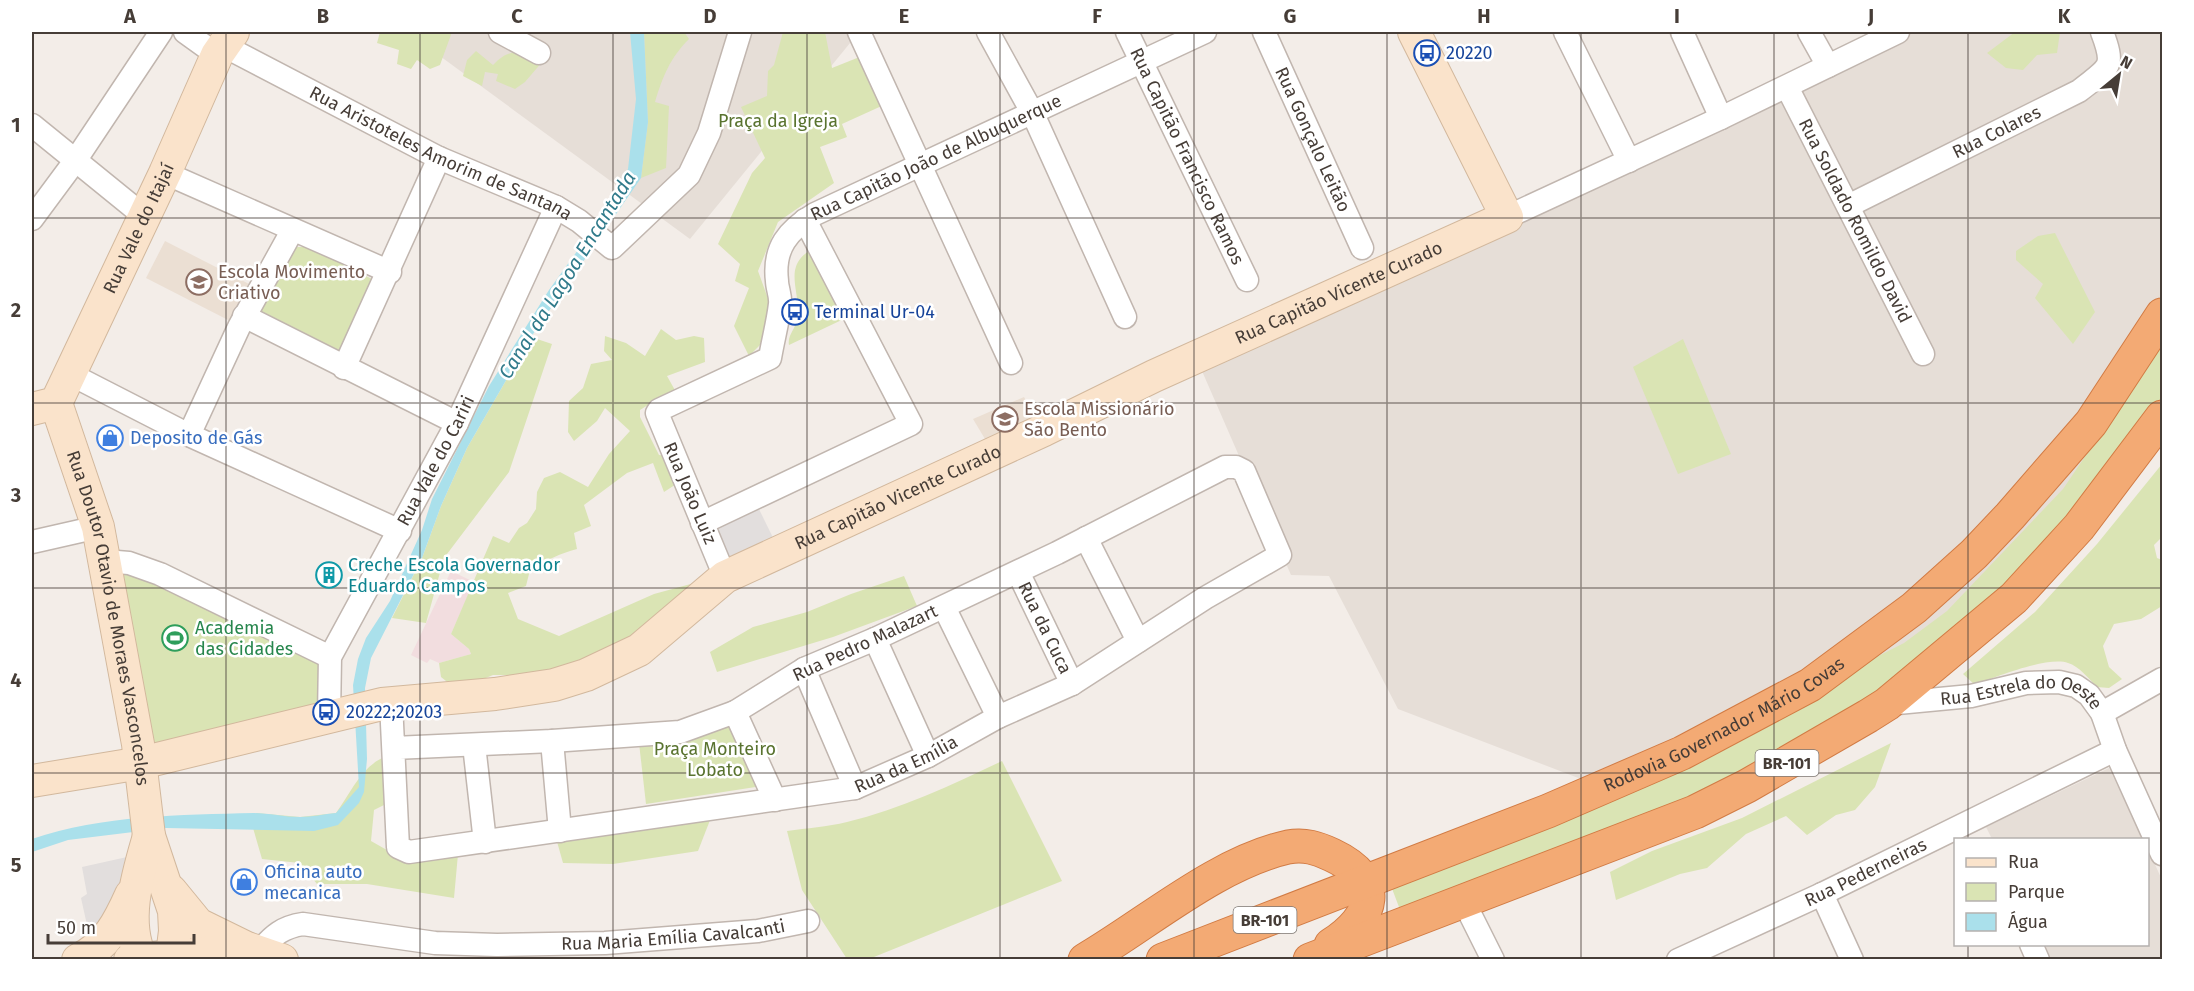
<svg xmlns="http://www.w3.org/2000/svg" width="2194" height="991" font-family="'Fira Sans',sans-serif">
  <rect width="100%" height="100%" fill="#f3ede8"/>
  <!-- residential -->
  <g fill="#e6ded7">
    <path d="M407 32H859L690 239Z"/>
    <path d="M1898 32H2162V372L2083 493 1837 716 1615 792 1398 709 1329 576 1291 575 1195 355Z"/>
    <path d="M2109 768 2143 839H1992L1986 827Z"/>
    <path d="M2148 849 2162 880V959H2049L2042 945 2148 944Z"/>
  </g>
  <!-- education -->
  <g fill="#ebdfd3">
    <path d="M165 241 253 286 234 323 146 278Z"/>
    <path d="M1024 397 1037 420 988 444 973 419Z"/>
  </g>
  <!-- medical -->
  <path fill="#f2dddf" d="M451 571 474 582 451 634 469 649 471 654 439 663 430 659 427 663 411 655Z"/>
  <!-- green -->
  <g fill="#dae4b4">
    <path d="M380 32H452L440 65 430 69 417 60 411 69 397 64 399 50 377 43Z"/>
    <path d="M644 32H684L689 39C670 58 663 76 655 102L669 106 666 168 641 178 648 122Z"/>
    <path d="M783 32H825L832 68 862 56 886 104 842 124 847 137 820 147 834 183 778 222 758 271 771 307 760 345 749 356 734 326 749 288 735 281 740 264 718 244 752 173 765 158 741 107 767 96 768 71 774 65Z"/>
    <path d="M2015 32H2060L2057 53 2037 55 2023 70 2006 68 1987 53Z"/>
    <path d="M476 51 493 65C511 46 521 52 543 61L525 82 515 89 496 81 498 74 485 72 482 86 463 76 467 60Z"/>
    <path d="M2055 233 2095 312 2073 344 2035 298 2043 284 2016 260V251L2038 236Z"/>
    <path d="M296 247H308L372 279 339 353 261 316 262 308 293 248Z"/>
    <path d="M814 248 848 317 789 345C787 335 796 329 797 319 802 290 780 266 814 248Z"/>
    <path d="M661 329 676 340 694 336 704 338 705 362 667 376 676 392 659 398 640 410V417L659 455 670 456 681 481 664 492 653 463 627 473 584 505 591 526 574 533 577 549C560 553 548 561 531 566L526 586 508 593 518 619 559 636 654 594 698 582 645 631 565 675H493L469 685H451L441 677 439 663 471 654 469 649 451 634 493 536 509 543 519 528 527 523 536 509 537 492 544 478 560 472 588 487 609 454 630 431 605 408 597 421 574 441 568 432 569 401 583 388 591 364 612 360 604 351 605 336 626 343 645 356Z"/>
    <path d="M531 337 552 344 509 472 444 558 426 623 392 618 422 558 441 506 467 448Z"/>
    <path d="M1683 339 1731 454 1678 474 1633 367Z"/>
    <path d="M2162 343V400L2059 537 1890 689 1754 772 1402 915 1388 878 1843 674 1904 643 1947 611 2063 489Z"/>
    <path d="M2162 464V537L2154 545 2157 558 2162 560V606L2141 619 2114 624 2103 646 2109 667 2122 679 2109 688 2097 687C2089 679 2079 666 2068 663 2048 656 1995 677 1975 685L1963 674 2035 612 2097 544Z"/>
    <path d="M101 562 159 571 330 665 325 710 137 766Z"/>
    <path d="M904 576 917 606 833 637 717 672 710 652 753 627 807 612 851 594Z"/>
    <path d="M726 718 762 786 646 804 639 743Z"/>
    <path d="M1891 743 1875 787 1855 810 1836 815 1807 835 1786 816 1746 834 1707 868 1680 874 1616 900 1610 872 1652 851 1742 818Z"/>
    <path d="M387 756 390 802 374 810 371 841 401 858 458 854 454 898 367 884H317L300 863 262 859 253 828 256 813 300 817 336 813C352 791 362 765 387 756Z"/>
    <path d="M1002 761 1062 881 869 959H847L802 890 787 831C807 828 827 827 847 822 901 809 952 785 1002 761Z"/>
    <path d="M712 815 698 851 613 864 563 863 556 838Z"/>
  </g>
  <!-- parking -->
  <g fill="#e2dedd">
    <path d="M755 501 779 550 728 574 707 525Z"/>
    <path d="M127 857V886L91 943 81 898 87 894 82 867Z"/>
  </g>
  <!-- water -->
  <path fill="#aae0eb" d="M630 32H644L648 122 641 178 531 337 467 448 441 506 422 558 371 658 365 688 367 759 364 792 359 803 338 825 314 831 166 828 68 840 32 852V839C103 815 180 815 254 813 269 813 285 817 300 817 312 817 324 814 336 813L359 787 353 685 358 659 366 638 390 601 422 530 432 499 489 386 549 290 604 214 628 169 636 99Z"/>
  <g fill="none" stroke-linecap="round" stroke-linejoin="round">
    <!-- street casing -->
    <g stroke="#c1b6af" stroke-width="25">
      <g id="street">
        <path d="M185 32 217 55"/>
        <path d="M500 32 539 53"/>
        <path d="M859 32 1011 363"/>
        <path d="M988 32 1033 114 1125 317"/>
        <path id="s1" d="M1127 32 1247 280"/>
        <path id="s2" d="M1264 32 1362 248"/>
        <path d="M1565 32 1629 161"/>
        <path d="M1682 32 1721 118"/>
        <path d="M1809 32 1828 66"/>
        <path id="s3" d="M224 46 439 158 556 207 579 221 612 248 689 175 709 133 740 32"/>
        <path id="s4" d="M1787 87 1923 354"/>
        <path d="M32 125 144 216"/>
        <path d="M165 173 390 272"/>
        <path id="s5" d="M1848 206 2079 91C2109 67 2116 69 2102 32"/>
        <path d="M1507 217 1721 118 1898 32"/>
        <path d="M32 219 75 161 161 32"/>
        <path d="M244 316 457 423"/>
        <path d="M344 368 439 158"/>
        <path d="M70 374 189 435 400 531"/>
        <path d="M189 435 239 327 292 231"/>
        <path d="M702 523 911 424 805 220"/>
        <path d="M1086 538 1138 641"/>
        <path d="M32 542 98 527"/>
        <path d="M105 561 129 563 160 574 330 657"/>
        <path id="s6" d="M1018 572 1072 684"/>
        <path id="s7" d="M725 577 657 413 659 410 770 358C773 340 778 322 780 304 781 296 777 288 777 281 773 248 788 230 815 214L1205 32"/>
        <path d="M944 607 998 717"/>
        <path d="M875 639 928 756"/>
        <path d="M804 669 855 788"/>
        <path id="s8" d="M391 703 398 847 409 852 855 788 928 756 998 717 1072 684 1205 598 1280 555 1244 471 1236 467H1225L1057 553 875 639 804 669 735 712 680 732 552 741 394 748"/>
        <path id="s9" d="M1887 704 1971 696 2026 683 2059 682 2076 686 2089 695 2102 713 2115 750 2162 854"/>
        <path d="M735 712 775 800"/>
        <path d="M2102 713 2162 679"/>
        <path id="s10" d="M329 716 330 657 457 423 556 207"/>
        <path d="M552 741 560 831"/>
        <path d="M474 745 485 842"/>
        <path d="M1822 894 1852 960"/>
        <path d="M1464 902 1493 960"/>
        <path d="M2031 944 2038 960"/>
        <path id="s11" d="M260 951C273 935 283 927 303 924L435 943 497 945 605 943 758 931 808 921"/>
        <path id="s12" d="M1678 960 1822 894 2115 750"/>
      </g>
    </g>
    <!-- secondary casing -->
    <g stroke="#d2b89d" stroke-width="34">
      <g id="secondary">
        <path id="s13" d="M56 403 98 527 138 744 149 836 174 911 175 931 172 955"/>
        <path id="s14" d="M32 409 56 403 165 173 217 55 233 32"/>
        <path id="s15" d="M32 781 141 763 382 704 495 694 554 685 586 675 639 650 725 577 1044 430 1154 376 1507 217 1414 32"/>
        <path d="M171 891 198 924 247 948"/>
        <path d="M141 958C123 920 138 874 149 836"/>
        <path d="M78 960C107 946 119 922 131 895"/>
        <path d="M130 960 250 949 282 960"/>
      </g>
    </g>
    <!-- highway casing -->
    <g stroke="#d17b44" stroke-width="35">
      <g id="highway">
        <path d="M1085 960C1148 923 1217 863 1288 847 1305 844 1317 848 1332 855 1385 880 1375 917 1331 945"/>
        <path id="s16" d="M1163 960 1548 811 1682 753 1810 685 1914 608 1974 554 2010 516 2091 423 2162 315"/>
        <path d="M1310 960 1695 812 1747 786 1868 716 1887 704 2014 598 2079 527 2162 417"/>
      </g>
    </g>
    <!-- street -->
    <use href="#street" stroke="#fff" stroke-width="22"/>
    <!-- secondary -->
    <use href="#secondary" stroke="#fae3cb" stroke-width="32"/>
    <!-- highway -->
    <use href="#highway" stroke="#f3aa74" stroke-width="33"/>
  </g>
  <!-- grid -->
  <path fill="none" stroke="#463d37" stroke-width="1.5" stroke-opacity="0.55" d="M226 32V960M420 32V960M613 32V960M807 32V960M1000 32V960M1194 32V960M1387 32V960M1581 32V960M1774 32V960M1968 32V840M32 218H2162M32 403H2162M32 588H2162M32 773H2162M1968 944V960"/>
  <!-- icons -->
  <defs>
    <g id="bus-ring" transform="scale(1.35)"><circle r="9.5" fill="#fff" stroke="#1a4fb4" stroke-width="1.5"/><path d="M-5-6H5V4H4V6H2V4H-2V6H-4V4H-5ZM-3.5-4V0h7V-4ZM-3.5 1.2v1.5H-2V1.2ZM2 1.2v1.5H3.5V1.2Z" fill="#1a4fb4"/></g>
    <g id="school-ring" transform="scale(1.35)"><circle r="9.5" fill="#fff" stroke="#8d6e63" stroke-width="1.5"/><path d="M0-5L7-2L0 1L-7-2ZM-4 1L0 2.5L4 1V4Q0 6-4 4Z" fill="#8d6e63"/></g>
    <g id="shop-ring" transform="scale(1.35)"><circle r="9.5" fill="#fff" stroke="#3f7fe0" stroke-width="1.5"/><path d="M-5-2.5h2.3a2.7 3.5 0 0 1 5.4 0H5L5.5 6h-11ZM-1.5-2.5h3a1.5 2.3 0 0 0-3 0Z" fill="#3f7fe0"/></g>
    <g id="building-ring" transform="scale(1.35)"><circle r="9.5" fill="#fff" stroke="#0f9aa8" stroke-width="1.5"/><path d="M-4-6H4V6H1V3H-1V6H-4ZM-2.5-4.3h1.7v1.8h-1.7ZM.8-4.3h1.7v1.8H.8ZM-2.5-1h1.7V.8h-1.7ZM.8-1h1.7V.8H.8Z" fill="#0f9aa8"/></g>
    <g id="stadium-ring" transform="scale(1.35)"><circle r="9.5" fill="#fff" stroke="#2e9e5b" stroke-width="1.5"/><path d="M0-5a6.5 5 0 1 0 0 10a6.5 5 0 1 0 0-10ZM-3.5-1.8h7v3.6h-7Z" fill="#2e9e5b"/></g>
  </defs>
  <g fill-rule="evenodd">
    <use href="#bus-ring" x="1427" y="53"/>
    <use href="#school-ring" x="199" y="282"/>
    <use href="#bus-ring" x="795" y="312"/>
    <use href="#school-ring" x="1005" y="419"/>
    <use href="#shop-ring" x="110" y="438"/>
    <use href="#building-ring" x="329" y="575"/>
    <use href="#stadium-ring" x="175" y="638"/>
    <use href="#bus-ring" x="326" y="712"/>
    <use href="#shop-ring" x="244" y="882"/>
  </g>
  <g text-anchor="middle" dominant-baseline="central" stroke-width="5" stroke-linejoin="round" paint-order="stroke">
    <!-- shield labels -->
    <g fill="#fff" stroke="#7e7773" stroke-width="1.5">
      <rect x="1755.5" y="750" width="63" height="26" rx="4.5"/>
      <rect x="1233.5" y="907" width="63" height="26" rx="4.5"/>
    </g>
    <g font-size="16" font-weight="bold" fill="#463d37">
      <text x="1787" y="763">BR-101</text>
      <text x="1265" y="920">BR-101</text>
    </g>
    <!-- transit labels -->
    <g font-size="18" fill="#164399" stroke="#fff" text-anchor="start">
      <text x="1446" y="53">20220</text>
      <text x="814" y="312">Terminal Ur-04</text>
      <text x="346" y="712">20222;20203</text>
    </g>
    <!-- park labels -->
    <g font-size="18" fill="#59732f" stroke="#fff">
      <text x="778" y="121">Praça da Igreja</text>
      <text x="715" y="749">Praça Monteiro<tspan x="715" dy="21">Lobato</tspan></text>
    </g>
    <!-- street labels -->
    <g font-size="18" fill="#463d37" stroke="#fff">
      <text stroke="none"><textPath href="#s5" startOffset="166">Rua Colares</textPath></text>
      <text stroke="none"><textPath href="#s2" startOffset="118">Rua Gonçalo Leitão</textPath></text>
      <text stroke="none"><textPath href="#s3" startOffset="242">Rua Aristoteles Amorim de Santana</textPath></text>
      <text stroke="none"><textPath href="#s1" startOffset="138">Rua Capitão Francisco Ramos</textPath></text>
      <text stroke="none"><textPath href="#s7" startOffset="598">Rua Capitão João de Albuquerque</textPath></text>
      <text stroke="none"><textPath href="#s4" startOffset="150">Rua Soldado Romildo David</textPath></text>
      <text stroke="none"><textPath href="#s14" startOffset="218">Rua Vale do Itajaí</textPath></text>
      <text stroke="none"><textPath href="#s15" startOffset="1413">Rua Capitão Vicente Curado</textPath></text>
      <text stroke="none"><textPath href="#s10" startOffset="282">Rua Vale do Cariri</textPath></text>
      <text transform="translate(690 493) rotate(67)">Rua João Luiz</text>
      <text stroke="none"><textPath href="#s15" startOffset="927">Rua Capitão Vicente Curado</textPath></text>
      <text stroke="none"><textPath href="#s13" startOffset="222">Rua Doutor Otavio de Moraes Vasconcelos</textPath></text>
      <text stroke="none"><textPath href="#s6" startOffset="62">Rua da Cuca</textPath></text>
      <text transform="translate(865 643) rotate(-25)">Rua Pedro Malazart</text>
      <text stroke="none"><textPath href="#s9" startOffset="138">Rua Estrela do Oeste</textPath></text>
      <text stroke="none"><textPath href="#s16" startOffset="609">Rodovia Governador Mário Covas</textPath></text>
      <text stroke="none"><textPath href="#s8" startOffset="663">Rua da Emília</textPath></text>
      <text stroke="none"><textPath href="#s12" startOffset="207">Rua Pederneiras</textPath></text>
      <text stroke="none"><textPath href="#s11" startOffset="424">Rua Maria Emília Cavalcanti</textPath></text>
    </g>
    <!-- education labels -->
    <g font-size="18" fill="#785e54" stroke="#fff" text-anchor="start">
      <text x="218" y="272">Escola Movimento<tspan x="218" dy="21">Criativo</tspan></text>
      <text x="1024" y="409">Escola Missionário<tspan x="1024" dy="21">São Bento</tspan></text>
    </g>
    <!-- shop labels -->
    <g font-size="18" fill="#366cbe" stroke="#fff" text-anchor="start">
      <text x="130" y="438">Deposito de Gás</text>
      <text x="264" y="872">Oficina auto<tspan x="264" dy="21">mecanica</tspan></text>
    </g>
    <!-- culture labels -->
    <g font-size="18" fill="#0d838f" stroke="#fff" text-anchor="start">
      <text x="348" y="565">Creche Escola Governador<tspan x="348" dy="21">Eduardo Campos</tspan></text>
    </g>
    <!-- leisure labels -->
    <g font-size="18" fill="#27864d" stroke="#fff" text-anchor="start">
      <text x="195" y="628">Academia<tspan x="195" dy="21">das Cidades</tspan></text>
    </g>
    <!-- water labels -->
    <g font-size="20" font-style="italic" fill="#317b8b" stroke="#fff">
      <text transform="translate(567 275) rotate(-58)">Canal da Lagoa Encantada</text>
    </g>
  </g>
  <!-- border -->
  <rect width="2194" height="991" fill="none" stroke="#ffffff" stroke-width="66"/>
  <!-- legend -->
  <rect x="1954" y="838" width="195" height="108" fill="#ffffff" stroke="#b5b1af" stroke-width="1.5"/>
  <rect x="1966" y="858" width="30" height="9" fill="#fae3cb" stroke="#b5b1af" stroke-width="1.5"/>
  <text x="2008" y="868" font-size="18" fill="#463d37">Rua</text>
  <rect x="1966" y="883" width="30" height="18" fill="#dae4b4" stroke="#b5b1af" stroke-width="1.5"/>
  <text x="2008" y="898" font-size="18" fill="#463d37">Parque</text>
  <rect x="1966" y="913" width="30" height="18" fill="#aae0eb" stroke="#b5b1af" stroke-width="1.5"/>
  <text x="2008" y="928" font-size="18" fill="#463d37">Água</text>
  <!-- north arrow -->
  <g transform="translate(2119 75) rotate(30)" stroke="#ffffff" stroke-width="4.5" paint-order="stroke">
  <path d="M0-4.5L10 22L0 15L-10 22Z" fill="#463d37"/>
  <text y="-9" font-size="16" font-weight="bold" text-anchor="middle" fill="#463d37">N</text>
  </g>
  <!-- scale -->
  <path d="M48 934v9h146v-9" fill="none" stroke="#463d37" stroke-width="3"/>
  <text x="57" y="934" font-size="18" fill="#463d37" stroke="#ffffff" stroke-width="4.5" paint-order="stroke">50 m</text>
  <rect x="33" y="33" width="2128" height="925" fill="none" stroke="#463d37" stroke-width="2"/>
  <g font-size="20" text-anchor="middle" font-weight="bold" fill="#463d37">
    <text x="130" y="23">A</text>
    <text x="323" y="23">B</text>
    <text x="517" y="23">C</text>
    <text x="710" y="23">D</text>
    <text x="904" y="23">E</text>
    <text x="1097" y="23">F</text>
    <text x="1290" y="23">G</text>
    <text x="1484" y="23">H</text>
    <text x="1677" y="23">I</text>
    <text x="1871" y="23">J</text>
    <text x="2064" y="23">K</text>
    <text x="16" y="132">1</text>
    <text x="16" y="317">2</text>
    <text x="16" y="502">3</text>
    <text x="16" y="687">4</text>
    <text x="16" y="872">5</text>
  </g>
</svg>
